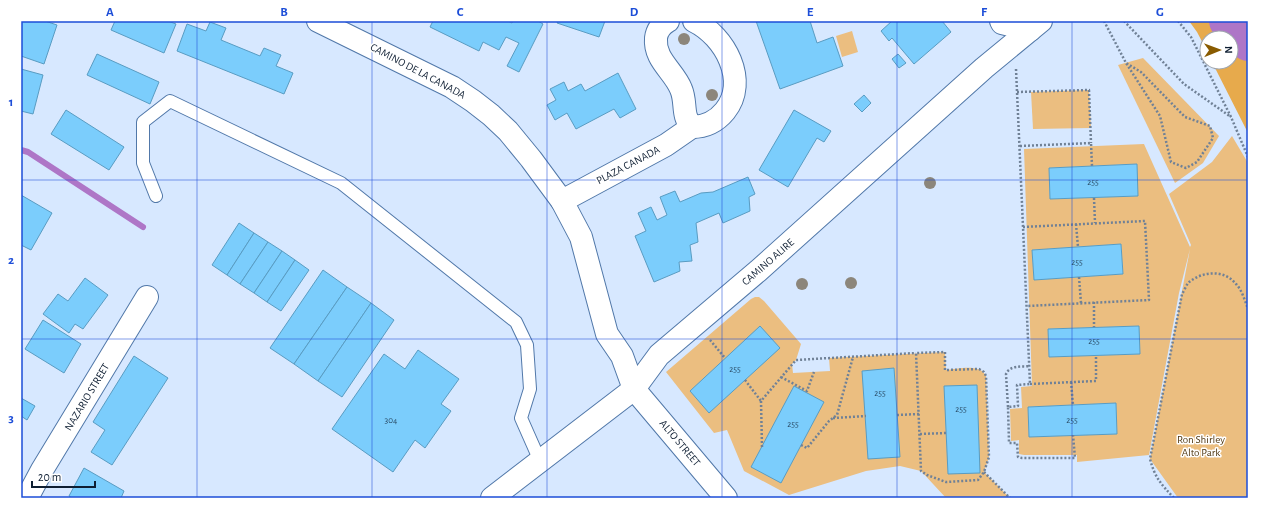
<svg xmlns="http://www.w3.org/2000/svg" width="1269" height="519" font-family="'Alegreya Sans',sans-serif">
  <rect width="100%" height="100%" fill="#d7e8ff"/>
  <!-- green -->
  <g fill="#ebbe80" fill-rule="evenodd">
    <path d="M852 31 858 52 842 57 836 36Z"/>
    <path d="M1143 58 1219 136 1203 163 1175 183 1118 65Z"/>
    <path d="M1089 90 1091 128 1033 129 1031 92Z"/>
    <path d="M1232 136 1248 163V498H1178L1150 459 1190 249 1179 293 1149 455 1077 462V455H1024L1019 454V440L1011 441 1010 409 1022 408 1021 387 1032 386 1024 149 1144 144 1190 247 1191 245 1169 194 1212 162ZM1136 164 1138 196 1050 199 1049 168ZM1121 244 1123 274 1034 280 1032 250ZM1139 326 1140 354 1049 357 1048 329ZM1116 403 1117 434 1029 437 1028 407Z"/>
    <path d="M755 297H759L764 301 801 344 796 360 792 364 793 373 830 371 829 358 945 352 946 370C958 369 980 363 986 376L989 457 984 472 1010 498H946L921 471 900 466 866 471 789 495 744 471 727 430 714 433 666 372 751 299Z"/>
  </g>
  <!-- forest -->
  <path fill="#e7aa4c" d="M1189 21H1248V133L1212 62H1231V38H1207V51L1197 32Z"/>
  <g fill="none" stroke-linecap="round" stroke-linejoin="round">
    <!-- stream -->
    <path stroke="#ae76c7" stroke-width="6" d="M21 150 28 152 143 227"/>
    <!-- river -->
    <path stroke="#ae76c7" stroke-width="38" d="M1228 21 1248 42"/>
  </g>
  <!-- building -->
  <g fill="#7bcdfc" stroke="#599cc2">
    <path d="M21 21H45L57 25 44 64 21 56Z"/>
    <path d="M115 21H168L176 24 164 53 111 30Z"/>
    <path d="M433 21H508L512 23 513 21H538L543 24 519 72 507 66 519 43 506 37 499 50 483 42 479 51 430 27Z"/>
    <path d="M558 21H605L599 37 557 23Z"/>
    <path d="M756 21H810L817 43 833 37 843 66 780 89Z"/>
    <path d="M892 21H942L951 32 914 64 892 38 889 41 881 31Z"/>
    <path d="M210 22 226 28 221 40 260 56 264 48 281 55 276 66 293 73 284 94 177 51 187 24 206 31Z"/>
    <path d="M97 54 159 82 150 104 87 75Z"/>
    <path d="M898 54 906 63 899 68 892 59Z"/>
    <path d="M21 69 43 75 33 114 21 111Z"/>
    <path d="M618 73 636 109 620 118 614 109 576 129 567 113 555 120 547 105 556 100 550 89 564 82 568 91 581 84 585 91Z"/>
    <path d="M864 95 871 103 862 112 854 104Z"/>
    <path d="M66 110 124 147 109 170 51 134Z"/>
    <path d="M794 110 831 131 824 142 817 138 788 187 759 170Z"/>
    <path d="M1137 164 1138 196 1050 199 1049 168Z"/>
    <path d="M748 177 755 194 749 197 750 211 723 223 719 213 696 223 698 242 690 245 692 261 679 262 680 271 654 282 635 236 646 231 638 213 651 207 657 220 667 215 660 197 675 191 680 202 701 193 713 192Z"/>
    <path d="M21 195 52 213 31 250 21 245Z"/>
    <path d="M239 223 254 233 227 275 212 265Z"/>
    <path d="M254 233 268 242 240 284 227 275Z"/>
    <path d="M268 242 282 251 254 293 240 284Z"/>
    <path d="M1121 244 1123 274 1034 280 1032 250Z"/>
    <path d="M282 251 295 260 267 302 254 293Z"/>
    <path d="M295 260 309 270 281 311 267 302Z"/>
    <path d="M323 270 347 287 294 364 270 348Z"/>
    <path d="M85 278 108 295 83 329 75 324 69 333 43 314 58 294 68 301Z"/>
    <path d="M347 287 371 303 318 381 294 364Z"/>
    <path d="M371 303 394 320 342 397 318 381Z"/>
    <path d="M43 320 81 344 64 373 25 349Z"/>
    <path d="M760 326 780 348 709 413 690 391Z"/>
    <path d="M1139 326 1140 354 1049 357 1048 329Z"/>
    <path d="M418 350 459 379 441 404 451 411 425 448 415 440 393 472 332 429 384 354 405 369Z"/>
    <path d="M134 356 168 378 112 465 91 452 105 430 93 422Z"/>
    <path d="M894 368 900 457 868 459 862 371Z"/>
    <path d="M977 385 980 473 948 474 944 386Z"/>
    <path d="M794 386 824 402 781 483 751 467Z"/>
    <path d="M21 398 35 406 27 420 21 416Z"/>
    <path d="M1116 403 1117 434 1029 437 1028 407Z"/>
    <path d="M84 468 124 491 121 498H72L69 496Z"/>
  </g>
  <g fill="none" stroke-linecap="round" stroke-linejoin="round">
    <!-- service casing -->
    <g stroke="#5178a9" stroke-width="14">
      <path id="service" d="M156 196 143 163V122L170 101 341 183 516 322 527 345 530 389 521 418 540 461"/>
    </g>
    <!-- minor casing -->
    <g stroke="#5178a9" stroke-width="24">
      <g id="minor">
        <path d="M318 21 452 87 473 101 491 115 508 131 531 159 562 201 581 237 607 334 622 356 634 389 726 498"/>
        <path d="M668 21C661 25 657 30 656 38 654 60 674 71 681 89 687 103 681 115 692 127 706 127 716 122 725 111 749 81 725 36 694 21"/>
        <path d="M1001 21 1002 23 1030 30 1028 21"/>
        <path d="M562 201 666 145 692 127"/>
        <path d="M27 498 42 470 147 297"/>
      </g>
    </g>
    <!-- tertiary casing -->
    <g stroke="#5178a9" stroke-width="24">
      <path id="tertiary" d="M492 498 634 389 659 355 758 271 984 68 1041 21"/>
    </g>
    <!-- path -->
    <g stroke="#708196" stroke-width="2.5" stroke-dasharray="2 2" stroke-linecap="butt">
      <path d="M1104 21 1126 63 1160 116 1171 162 1186 168 1197 162 1213 138 1210 126 1185 117 1141 72 1126 63"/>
      <path d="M1124 21 1184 84 1231 117"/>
      <path d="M1178 21 1191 37 1231 117 1248 157"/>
      <path d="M1016 69 1030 384 1017 385 1018 406 1008 407 1009 443H1017L1018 457 1022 458H1075L1073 435"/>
      <path d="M1017 92 1089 90 1091 143"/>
      <path d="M1020 146 1091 143 1092 166"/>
      <path d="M1094 198 1095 223"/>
      <path d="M1076 224 1078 247"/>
      <path d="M1023 227 1145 221 1149 300 1027 306"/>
      <path d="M1079 277 1081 303"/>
      <path d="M1094 302V327"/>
      <path d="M710 340 725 358"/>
      <path d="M945 352V370L979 369 984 372 986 376 989 457 984 472 978 480 946 482 927 475 921 471 916 353Z"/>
      <path d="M781 377 807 391 814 372"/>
      <path d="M745 380 761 401"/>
      <path d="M1071 382 1073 405"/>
      <path d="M1030 384 1096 381V356"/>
      <path d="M1008 407 1006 374C1010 365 1021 367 1030 366"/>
      <path d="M897 415 919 414"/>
      <path d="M833 418 866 416"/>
      <path d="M920 434 946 433"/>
      <path d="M801 445 807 448 829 421 837 415 853 357"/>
      <path d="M762 447 761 401 796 360 916 353"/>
      <path d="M984 472 1010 498"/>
      <path d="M1174 498C1161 484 1155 478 1150 459L1182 294C1184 291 1186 286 1188 283 1202 271 1224 269 1236 284 1242 290 1245 301 1248 309"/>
    </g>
    <!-- service -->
    <use href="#service" stroke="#fff" stroke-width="12"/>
    <!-- minor -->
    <use href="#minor" stroke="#fff" stroke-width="22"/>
    <!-- tertiary -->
    <use href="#tertiary" stroke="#fff" stroke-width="22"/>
  </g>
  <!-- trees -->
  <g fill="#8c867b">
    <circle cx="684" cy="39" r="6"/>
    <circle cx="712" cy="95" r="6"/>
    <circle cx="930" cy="183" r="6"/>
    <circle cx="851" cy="283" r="6"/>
    <circle cx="802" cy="284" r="6"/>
  </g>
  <!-- grid -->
  <path fill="none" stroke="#1d4ed8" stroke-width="1" stroke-opacity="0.55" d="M197 21V498M372 21V498M547 21V498M722 21V498M897 21V498M1072 21V498M21 180H1248M21 339H1248"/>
  <g text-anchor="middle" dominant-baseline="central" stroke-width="3" stroke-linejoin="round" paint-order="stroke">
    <!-- number labels -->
    <g font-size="9" fill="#294a64">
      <text x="1093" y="182">255</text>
      <text x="1077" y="262">255</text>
      <text x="1094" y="341">255</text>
      <text x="735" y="369">255</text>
      <text x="880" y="393">255</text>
      <text x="961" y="409">255</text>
      <text x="391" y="420">304</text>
      <text x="1072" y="420">255</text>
      <text x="793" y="424">255</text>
    </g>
    <!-- street labels -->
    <g font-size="11" fill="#0e1e32" stroke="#fff">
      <text transform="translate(418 71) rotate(28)">CAMINO DE LA CANADA</text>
      <text transform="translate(628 165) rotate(-28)">PLAZA CANADA</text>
      <text transform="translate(768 262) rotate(-41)">CAMINO ALIRE</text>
      <text transform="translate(87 397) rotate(-59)">NAZARIO STREET</text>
      <text transform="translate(680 443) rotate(50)">ALTO STREET</text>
    </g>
    <!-- park labels -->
    <g font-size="11" fill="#4f360f" stroke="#fff">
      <text x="1201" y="439">Ron Shirley<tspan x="1201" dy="13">Alto Park</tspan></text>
    </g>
  </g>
  <!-- border -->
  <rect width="1269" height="519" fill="none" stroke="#ffffff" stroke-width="44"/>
  <!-- north arrow -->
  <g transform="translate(1219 50) rotate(89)"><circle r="19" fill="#ffffff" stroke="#9fa5ad"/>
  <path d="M0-3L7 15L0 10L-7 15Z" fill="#895b00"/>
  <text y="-6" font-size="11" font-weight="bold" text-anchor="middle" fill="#0e1e32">N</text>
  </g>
  <!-- scale -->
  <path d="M32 481v6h63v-6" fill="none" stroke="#0e1e32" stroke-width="2"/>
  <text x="38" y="481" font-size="12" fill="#0e1e32" stroke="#ffffff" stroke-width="3" paint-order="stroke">20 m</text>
  <rect x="22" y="22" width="1225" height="475" fill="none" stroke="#1d4ed8" stroke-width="1.5"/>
  <g font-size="13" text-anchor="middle" font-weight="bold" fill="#1d4ed8">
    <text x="110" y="16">A</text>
    <text x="284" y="16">B</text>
    <text x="460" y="16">C</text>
    <text x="634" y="16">D</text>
    <text x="810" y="16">E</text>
    <text x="984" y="16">F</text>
    <text x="1160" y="16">G</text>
    <text x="11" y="106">1</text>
    <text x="11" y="264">2</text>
    <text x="11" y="422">3</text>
  </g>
</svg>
